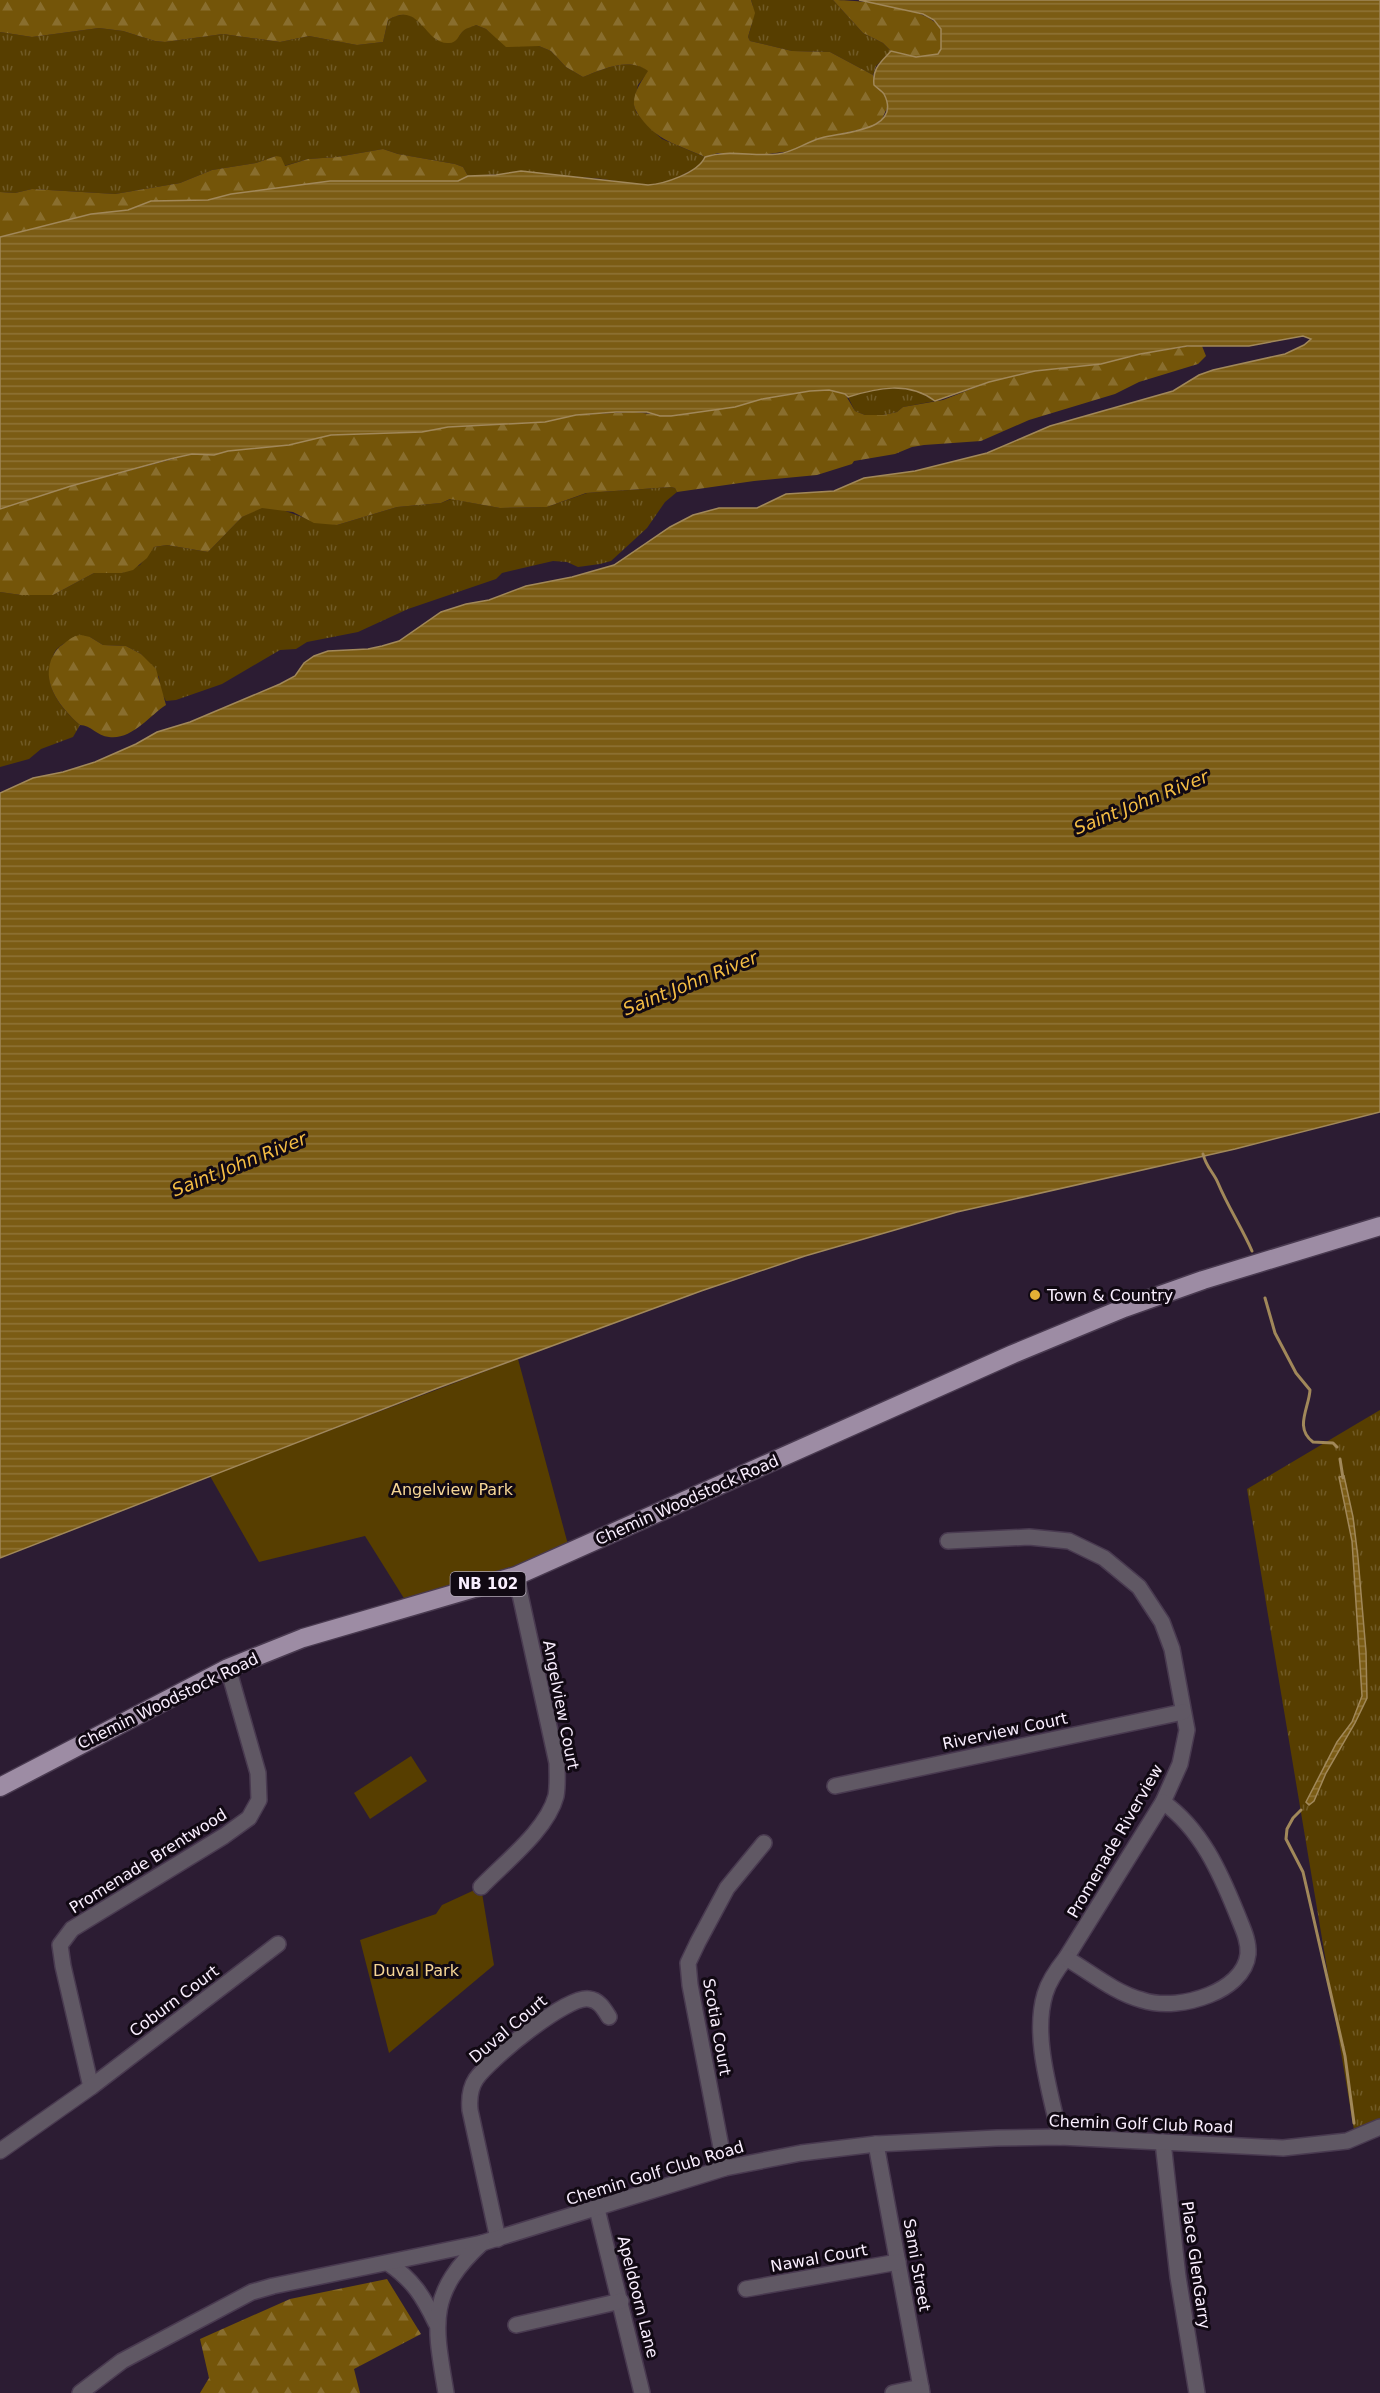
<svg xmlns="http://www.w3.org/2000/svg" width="1380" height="2393" font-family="'DejaVu Sans',sans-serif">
  <defs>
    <pattern id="grass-tufts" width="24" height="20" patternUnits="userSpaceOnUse" patternTransform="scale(1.5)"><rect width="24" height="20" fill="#573e00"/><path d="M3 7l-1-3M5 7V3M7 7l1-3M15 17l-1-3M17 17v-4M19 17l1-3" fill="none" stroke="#705a26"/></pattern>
    <pattern id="forest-firs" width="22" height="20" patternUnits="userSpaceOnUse" patternTransform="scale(1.5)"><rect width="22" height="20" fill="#745509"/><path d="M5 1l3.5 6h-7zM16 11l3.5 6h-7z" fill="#896e2e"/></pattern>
    <pattern id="water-rules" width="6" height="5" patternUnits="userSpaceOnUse" patternTransform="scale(1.5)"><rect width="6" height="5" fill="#7b5c14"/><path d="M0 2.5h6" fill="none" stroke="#8f7437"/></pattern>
  </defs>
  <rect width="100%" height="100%" fill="#2c1c33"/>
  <!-- grass -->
  <g fill="url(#grass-tufts)">
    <path d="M751 0H833L863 33 883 43 891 51 876 66 873 75 830 52 792 51 750 41 748 37C752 25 756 12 751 0Z"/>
    <path d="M407 14 417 19 437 40 459 36 464 29 476 25 486 29 501 41 539 46 551 51 566 67 583 77C603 69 629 57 649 71L638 85 634 105 636 112 651 129 662 139 705 157 699 166C686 173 671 182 657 184 635 188 614 179 593 178 551 174 509 173 468 176L463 167 455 164 398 154 383 149 337 157 308 159 284 166 276 156 256 163 212 170 180 183 115 194 32 189 15 193 0 192V32L32 37 99 28 123 31 155 41 165 42 223 34 280 42 309 36 357 45 383 42 388 20 395 16Z"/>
    <path d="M895 387 919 392 935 401 903 407 897 412 883 415H865L855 411 848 397 875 389Z"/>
    <path d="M671 487 675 488 677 492 665 502 647 528 611 561 600 564 578 567 567 562 553 561 502 573 496 579 408 609 358 632 307 642 296 649 280 650 222 684 176 700 166 701 161 692 159 677 141 654 126 646 103 645 90 637C81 639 66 640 59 647 55 650 53 655 52 659 42 686 61 708 80 725L73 737 41 749 29 759 0 767V592L21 595H53L94 573H122L140 565 154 547 167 545 208 552 242 517 262 507 277 508 302 517 337 525 397 507 441 503 451 499 500 508 547 507 587 493Z"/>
    <path d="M1380 1410V2127L1355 2136 1247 1489Z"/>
  </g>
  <!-- forest -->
  <g fill="url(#forest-firs)">
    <path d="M0 0H751L755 13 748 37 750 41 792 51 830 52 873 75C874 84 878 86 883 92 885 95 887 102 888 106L882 119 871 127 816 139 791 151 761 155 718 153 705 157C682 146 660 142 644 122 640 117 635 111 634 105 633 92 642 81 648 71 629 57 603 69 583 77L566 67 551 51 539 46 506 47 486 29 476 25C472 27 466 28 463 31 458 36 457 43 449 43 424 45 421 0 388 20L383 42 357 45 309 36 280 42 223 34 165 42 155 41 123 31 99 28 32 37 0 32Z"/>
    <path d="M833 0C857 0 928 6 941 29V49L938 54 916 57 891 51 883 43 863 33Z"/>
    <path d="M383 149 398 154 455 164 463 167 468 176 458 181H330L231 194 208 200 151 201 128 210 91 214 0 237V192L15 193 32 189 115 194 180 183 212 170 256 163 276 156 281 157 285 166 308 159 337 157Z"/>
    <path d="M1197 345 1202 346 1206 356 1198 364 1139 382 1115 394 1029 420 981 441 924 445 912 447 895 454 854 461 852 464 817 475 754 481 677 492 675 488 671 487 586 493 547 507 500 508 450 499 441 503 397 507 337 525 314 523 293 512 262 508 242 517 208 552 167 545 154 547 147 558 133 570 122 573H94L53 595H21L0 592V509L71 486 192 454 214 455 228 451 302 442 331 435 422 432 448 427 545 422 576 415 633 412 671 416 735 407 762 399 810 391 829 390 845 394 855 411 865 415H883L897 412 903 407 943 400 989 382 1035 371 1101 364 1140 354Z"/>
    <path d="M81 635 90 637 103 645 126 646 141 654 156 669 166 705C149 716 132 740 109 737 97 736 91 725 80 725 62 709 42 686 51 660 54 654 56 649 62 645 69 640 72 636 81 635Z"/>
    <path d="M387 2279 421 2334 354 2369 360 2393H200L209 2378 200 2339 290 2299Z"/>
  </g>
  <!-- green -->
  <g fill="#573e00">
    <path d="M518 1359 570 1552 410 1608 365 1536 259 1562 210 1476Z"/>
    <path d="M411 1756 427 1781 370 1819 354 1793Z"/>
    <path d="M481 1887 494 1965 389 2053 360 1940 436 1914 442 1905Z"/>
  </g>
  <!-- water -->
  <g fill="url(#water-rules)" stroke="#a1885a" stroke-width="1.5">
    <path d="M859 0H1380V1112L1235 1149 957 1212 805 1256 701 1291 435 1389 0 1558V793L33 778 63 772 95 762 136 744 157 732 190 722 280 684 295 676 304 663 314 656 328 651 368 649 382 646 399 641 441 612 466 604 489 600 526 586 572 577 614 565 670 527 693 515 719 508H757L786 494 834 491 864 478 915 471 987 453 1050 426 1173 391 1199 375 1213 370 1285 354 1304 345 1311 339 1303 336 1249 346H1187L1140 354 1101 364 1035 371 989 382 935 401C908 381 877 388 848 397L845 394 829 390 810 391 762 399 735 407 671 416H660L647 412H616L576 415 545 422 448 427 422 432 331 435 289 445 228 451 214 455 192 454 170 459 71 486 0 509V237L91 214 128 210 151 201 208 200 231 194 330 181H458L468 176 496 175 521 171 648 185C664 184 698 173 705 157 729 149 753 157 778 154 794 152 806 142 821 138 843 132 903 131 884 94 882 91 877 88 874 85 872 68 881 62 891 51L916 57 938 54 941 49V29L934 20 923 14Z"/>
    <path d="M1344 1476 1353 1517 1358 1558 1366 1652 1367 1698 1355 1723 1326 1773 1314 1801 1309 1805 1306 1802 1337 1742 1352 1722 1362 1696 1352 1541 1339 1477Z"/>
  </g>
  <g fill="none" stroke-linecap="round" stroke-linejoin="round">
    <!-- stream -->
    <g stroke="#a1885a" stroke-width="3">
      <path d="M1203 1154C1206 1167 1214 1173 1218 1183 1228 1207 1242 1228 1252 1251"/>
      <path d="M1265 1298 1275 1333 1296 1373 1310 1390C1309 1408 1294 1428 1313 1442L1333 1443 1337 1447"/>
      <path d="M1340 1459 1343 1478"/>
      <path d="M1301 1810 1293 1818 1287 1829 1286 1839 1303 1872 1345 2056 1354 2123"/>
    </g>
    <!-- minor casing -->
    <g stroke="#493a50" stroke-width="18">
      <g id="minor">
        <path d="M948 1541 1029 1537 1069 1541 1104 1558 1139 1587 1162 1622 1172 1649 1187 1730 1180 1764 1163 1802 1066 1958C1058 1968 1049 1980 1045 1994 1032 2037 1051 2094 1060 2137"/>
        <path d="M835 1786 1183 1712"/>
        <path d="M481 1887C505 1862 547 1830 556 1796 558 1785 557 1774 557 1763L516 1576"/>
        <path d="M1066 1958C1090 1972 1115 1993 1142 2000 1163 2007 1189 2003 1209 1995 1227 1988 1246 1974 1248 1954 1249 1940 1242 1927 1237 1914 1220 1872 1201 1829 1163 1802"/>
        <path d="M91 2087 63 1966 60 1945 72 1929 224 1836 249 1818 259 1800 258 1773 228 1668"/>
        <path d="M1163 2142 1178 2277 1197 2393"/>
        <path d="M876 2144 922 2393"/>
        <path d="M0 2151 91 2087 278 1944"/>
        <path d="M725 2168 690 1985 688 1963 698 1942 727 1888 764 1843"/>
        <path d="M597 2209 642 2393"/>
        <path d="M498 2239 470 2110C469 2099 470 2088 476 2079 489 2060 567 1995 589 1999 599 2000 604 2009 609 2017"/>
        <path d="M388 2263C413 2280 423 2296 436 2323"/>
        <path d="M746 2289 898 2262"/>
        <path d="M516 2325 621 2301"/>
        <path d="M80 2393 122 2361 252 2292 273 2286 482 2243 725 2168 801 2153 876 2144 997 2138 1060 2137 1283 2148 1347 2141 1380 2127"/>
        <path d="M446 2393C435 2326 426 2294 482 2243"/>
        <path d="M893 2393 921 2387"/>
      </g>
    </g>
    <!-- major casing -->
    <g stroke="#493a50" stroke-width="21">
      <path id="major" d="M0 1787 228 1668 303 1638 516 1576 1013 1354 1124 1308 1203 1280 1380 1226"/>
    </g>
    <!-- minor -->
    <use href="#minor" stroke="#605864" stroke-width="15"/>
    <!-- major -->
    <use href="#major" stroke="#9d8ca4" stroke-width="18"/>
  </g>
  <!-- markers -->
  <circle fill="#e3ae35" stroke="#110913" stroke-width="2" cx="1035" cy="1295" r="6"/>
  <g text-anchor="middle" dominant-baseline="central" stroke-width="6" stroke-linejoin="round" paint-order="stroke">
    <!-- shield labels -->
    <rect fill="#110913" stroke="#b4aab8" stroke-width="1.5" x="450.5" y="1572" width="75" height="24" rx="4.5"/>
    <g font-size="15" font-weight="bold" fill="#faefff">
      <text x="488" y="1584">NB 102</text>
    </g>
    <!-- poi labels -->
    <g font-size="16" fill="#faefff" stroke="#110913" text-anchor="start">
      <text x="1047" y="1295">Town &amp; Country</text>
    </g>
    <!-- park labels -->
    <g font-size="16" fill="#f6d696" stroke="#110913">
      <text x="452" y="1489">Angelview Park</text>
      <text x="416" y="1970">Duval Park</text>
    </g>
    <!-- street labels -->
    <g font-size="16" fill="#faefff" stroke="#110913">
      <text transform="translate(687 1500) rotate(-24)">Chemin Woodstock Road</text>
      <text transform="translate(168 1701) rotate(-26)">Chemin Woodstock Road</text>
      <text transform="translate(561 1705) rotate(79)">Angelview Court</text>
      <text transform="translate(1005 1731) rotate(-12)">Riverview Court</text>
      <text transform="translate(1115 1841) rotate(-60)">Promenade Riverview</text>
      <text transform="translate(148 1861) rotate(-32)">Promenade Brentwood</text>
      <text transform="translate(174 2001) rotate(-37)">Coburn Court</text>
      <text transform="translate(717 2027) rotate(80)">Scotia Court</text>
      <text transform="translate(508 2029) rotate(-40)">Duval Court</text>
      <text transform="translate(1141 2124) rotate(2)">Chemin Golf Club Road</text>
      <text transform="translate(655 2173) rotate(-17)">Chemin Golf Club Road</text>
      <text transform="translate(819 2258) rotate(-10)">Nawal Court</text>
      <text transform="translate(917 2265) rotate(80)">Sami Street</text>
      <text transform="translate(1196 2265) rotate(82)">Place GlenGarry</text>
      <text transform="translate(638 2297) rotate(76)">Apeldoorn Lane</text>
    </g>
    <!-- water labels -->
    <g font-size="18" font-style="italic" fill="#f4bd44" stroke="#110913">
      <text transform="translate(1141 802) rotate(-22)">Saint John River</text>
      <text transform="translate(690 983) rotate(-22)">Saint John River</text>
      <text transform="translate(239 1164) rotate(-22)">Saint John River</text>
    </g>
  </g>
</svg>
